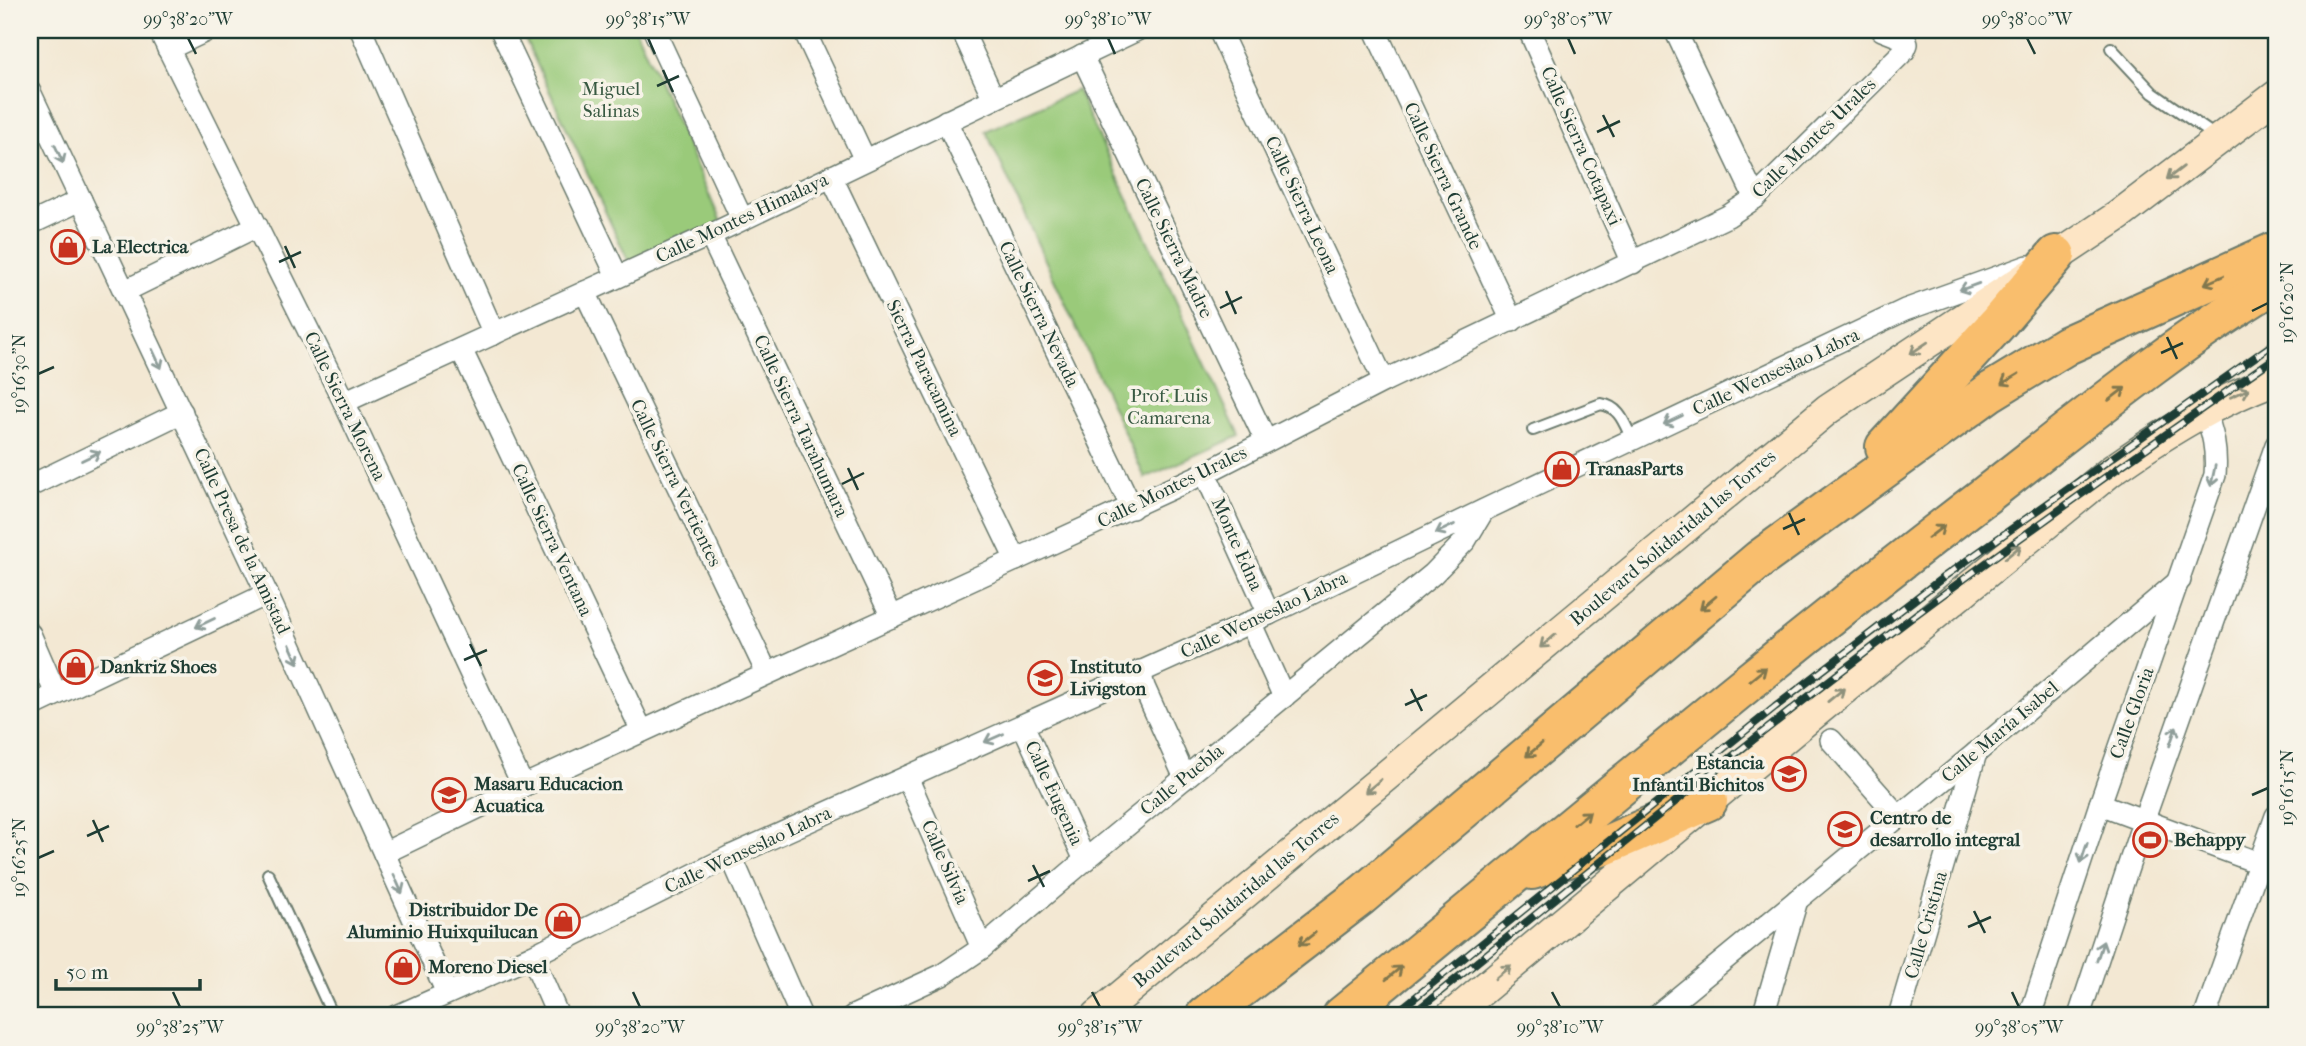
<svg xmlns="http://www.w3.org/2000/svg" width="2306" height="1046" font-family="'IM FELL French Canon',serif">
  <rect width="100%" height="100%" fill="#f7f3e8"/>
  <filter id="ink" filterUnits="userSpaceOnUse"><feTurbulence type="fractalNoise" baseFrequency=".0143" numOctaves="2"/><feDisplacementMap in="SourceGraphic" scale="14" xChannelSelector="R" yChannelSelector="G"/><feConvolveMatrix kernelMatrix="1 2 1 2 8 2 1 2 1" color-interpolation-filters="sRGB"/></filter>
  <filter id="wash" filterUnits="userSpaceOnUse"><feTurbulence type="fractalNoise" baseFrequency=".00686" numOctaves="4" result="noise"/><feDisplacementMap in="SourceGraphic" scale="28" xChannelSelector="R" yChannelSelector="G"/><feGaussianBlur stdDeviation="1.57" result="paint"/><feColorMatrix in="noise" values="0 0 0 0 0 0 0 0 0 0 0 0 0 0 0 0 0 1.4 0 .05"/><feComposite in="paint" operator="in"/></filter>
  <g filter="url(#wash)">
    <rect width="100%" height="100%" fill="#f3e8d3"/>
    <!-- green -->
    <g fill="#9aca7a" stroke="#5c8457" stroke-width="2">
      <path d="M521 30H636L722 224 631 267Z"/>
      <path d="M1077 90 1239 436 1145 478 986 131Z"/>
    </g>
  </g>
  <g filter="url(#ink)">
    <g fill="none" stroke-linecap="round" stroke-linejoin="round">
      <!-- lane casing -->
      <g stroke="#69796c" stroke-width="14">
        <g id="lane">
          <path d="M2111 48 2153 93 2218 138"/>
          <path d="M1533 430 1601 404C1620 407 1624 423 1632 439"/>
          <path d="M268 874 333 1016"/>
        </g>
      </g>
      <!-- street casing -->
      <g stroke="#69796c" stroke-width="24">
        <g id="street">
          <path d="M159 30 344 402 523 786"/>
          <path d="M361 30 494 334"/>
          <path d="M501 30 617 276"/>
          <path d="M654 30 742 219"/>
          <path d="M804 30 865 160"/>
          <path d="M962 30 993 97"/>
          <path d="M1219 30 1384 381"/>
          <path d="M1375 30 1512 321"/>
          <path d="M1529 30 1633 263"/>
          <path d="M1675 30 1755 198"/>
          <path d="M168 49 208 30"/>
          <path d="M1082 56 1266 441"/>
          <path d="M30 92 267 594 447 993"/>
          <path d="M946 121 1132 508"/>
          <path d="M831 176 1016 560"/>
          <path d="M30 224 81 200"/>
          <path d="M710 235 892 617"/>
          <path d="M125 291 257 226"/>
          <path d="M585 292 767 673"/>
          <path d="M461 349 642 731"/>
          <path d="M344 402 710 235 1137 30"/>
          <path d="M1205 473 1269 614"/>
          <path d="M30 486 182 412"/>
          <path d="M1250 622 1284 697"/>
          <path d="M30 634 56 694"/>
          <path d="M1140 671 1144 687 1185 778"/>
          <path d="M30 707 267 594"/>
          <path d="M1023 725 1085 860"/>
          <path d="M1831 740 1898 816"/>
          <path d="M907 777 982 948"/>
          <path d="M2100 804 2259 863"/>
          <path d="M384 853 523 786 1205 473 1384 381 1728 216 1755 198 1904 51 1907 44 1905 39 1882 30"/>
          <path d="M731 856 801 1016"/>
          <path d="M532 956 558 1016"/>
          <path d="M397 1016 532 956 731 856 1269 614 1484 510 1905 310 2028 266"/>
          <path d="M853 1016 942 975 982 948 1085 860 1433 574 1465 541 1483 511"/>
          <path d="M1656 1016 1976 753 2180 580"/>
          <path d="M1763 1016 1797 900"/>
          <path d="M1899 1016 1976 753"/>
          <path d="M2030 1016 2100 804 2215 475C2217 450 2213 432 2204 410"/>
          <path d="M2079 1016 2143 822 2276 445"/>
          <path d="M2205 1016 2276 816"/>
        </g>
      </g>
      <!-- secondary casing -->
      <g stroke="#69796c" stroke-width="33">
        <g id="secondary">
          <path d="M1097 1016 1828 409 2118 216 2276 96"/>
          <path d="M1451 1016 1811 716 2111 471C2166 432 2213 403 2276 379"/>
        </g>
      </g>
      <!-- highway casing -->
      <g stroke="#69796c" stroke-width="42">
        <g id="highway">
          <path d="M1885 447 1997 324 2056 255"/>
          <path d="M1532 870 1604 846 1708 801"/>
          <path d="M1205 1016 1361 896 1760 559 1990 392 2067 345 2276 251"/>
          <path d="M1342 1016C1556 841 1767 662 1987 494 2081 421 2174 344 2276 283"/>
        </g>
      </g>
      <!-- lane -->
      <use href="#lane" stroke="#fff" stroke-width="10"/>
      <!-- street -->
      <use href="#street" stroke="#fff" stroke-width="21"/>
      <!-- secondary -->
      <use href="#secondary" stroke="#fde5c5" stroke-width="30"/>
      <!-- highway -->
      <use href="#highway" stroke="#f9be6d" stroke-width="38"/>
      <!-- rail casing -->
      <g stroke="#1f3d34" stroke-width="8">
        <g id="rail">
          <path d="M1392 1016 1775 707 1945 576 2276 342"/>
          <path d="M1410 1016C1572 886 1732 753 1898 628 2022 535 2149 446 2276 357"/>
        </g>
      </g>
      <!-- rail -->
      <use href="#rail" stroke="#f7f3e8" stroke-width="5" stroke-dasharray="16" stroke-linecap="butt"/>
    </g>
    <!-- one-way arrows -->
    <defs><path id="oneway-shaft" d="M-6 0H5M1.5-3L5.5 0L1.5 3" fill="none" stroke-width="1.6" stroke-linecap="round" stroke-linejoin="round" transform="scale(1.75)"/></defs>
    <g stroke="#8f9e9a">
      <use href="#oneway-shaft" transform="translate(59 154) rotate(65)"/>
      <use href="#oneway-shaft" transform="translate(1969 287) rotate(160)"/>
      <use href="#oneway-shaft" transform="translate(157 359) rotate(65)"/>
      <use href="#oneway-shaft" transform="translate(1673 420) rotate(155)"/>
      <use href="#oneway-shaft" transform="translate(91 456) rotate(-26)"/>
      <use href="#oneway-shaft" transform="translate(2213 476) rotate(102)"/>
      <use href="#oneway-shaft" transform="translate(1445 529) rotate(154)"/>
      <use href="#oneway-shaft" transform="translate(205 623) rotate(155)"/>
      <use href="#oneway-shaft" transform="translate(294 654) rotate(66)"/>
      <use href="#oneway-shaft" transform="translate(2173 736) rotate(-71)"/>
      <use href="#oneway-shaft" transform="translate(994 738) rotate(156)"/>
      <use href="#oneway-shaft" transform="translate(2084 853) rotate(108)"/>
      <use href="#oneway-shaft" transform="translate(398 884) rotate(66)"/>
      <use href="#oneway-shaft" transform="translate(2100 951) rotate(-72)"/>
    </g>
    <g stroke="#8e917c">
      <use href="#oneway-shaft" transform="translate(2175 173) rotate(143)"/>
      <use href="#oneway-shaft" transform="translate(1919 348) rotate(146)"/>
      <use href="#oneway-shaft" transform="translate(2240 393) rotate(-24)"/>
      <use href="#oneway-shaft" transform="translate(2013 552) rotate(-39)"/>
      <use href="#oneway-shaft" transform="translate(1548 641) rotate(140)"/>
      <use href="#oneway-shaft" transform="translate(1836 695) rotate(-39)"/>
      <use href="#oneway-shaft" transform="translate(1373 786) rotate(140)"/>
      <use href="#oneway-shaft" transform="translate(1503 972) rotate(-40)"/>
    </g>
    <g stroke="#81774e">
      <use href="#oneway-shaft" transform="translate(2214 280) rotate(156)"/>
      <use href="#oneway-shaft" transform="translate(2010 379) rotate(149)"/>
      <use href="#oneway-shaft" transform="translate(2117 394) rotate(-37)"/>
      <use href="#oneway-shaft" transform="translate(1936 532) rotate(-37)"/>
      <use href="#oneway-shaft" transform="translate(1708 603) rotate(140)"/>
      <use href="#oneway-shaft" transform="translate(1758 674) rotate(-39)"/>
      <use href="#oneway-shaft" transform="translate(1534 750) rotate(140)"/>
      <use href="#oneway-shaft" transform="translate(1582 818) rotate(-39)"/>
      <use href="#oneway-shaft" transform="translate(1307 939) rotate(142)"/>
      <use href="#oneway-shaft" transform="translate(1394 973) rotate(-40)"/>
    </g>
  </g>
  <!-- ticks -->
  <path fill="none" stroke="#1f3d34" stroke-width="2.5" d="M188 38 196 54M648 38 655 54M1108 38 1115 54M1568 38 1575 54M2027 38 2035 54M663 70 673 92M657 86 679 76M1603 115 1614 137M1597 132 1620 121M285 246 295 268M279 262 301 252M1226 291 1236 314M1220 308 1242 297M2252 311 2268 303M2167 337 2177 359M2161 353 2183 343M38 374 54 367M848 468 858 490M842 484 864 473M1789 513 1799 535M1783 529 1805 519M470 644 481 666M464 660 487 650M1411 689 1422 711M1405 705 1427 695M2252 795 2268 788M93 820 103 842M87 836 109 826M38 858 54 851M1033 865 1044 887M1028 881 1050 871M1974 911 1985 933M1968 927 1991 917M173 992 180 1007M633 992 640 1007M1092 992 1100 1007M1552 992 1560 1007M2012 992 2019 1007"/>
  <!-- icons -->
  <defs>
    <g id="shop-ring" transform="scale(1.75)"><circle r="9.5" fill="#f7f3e8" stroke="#c8321e" stroke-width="1.5"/><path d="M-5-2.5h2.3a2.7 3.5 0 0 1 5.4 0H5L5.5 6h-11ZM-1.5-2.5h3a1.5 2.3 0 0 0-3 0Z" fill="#c8321e"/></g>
    <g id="school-ring" transform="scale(1.75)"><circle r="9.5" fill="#f7f3e8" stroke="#c8321e" stroke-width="1.5"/><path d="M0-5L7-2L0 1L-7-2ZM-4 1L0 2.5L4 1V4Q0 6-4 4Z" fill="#c8321e"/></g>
    <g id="stadium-ring" transform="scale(1.75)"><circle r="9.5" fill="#f7f3e8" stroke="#c8321e" stroke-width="1.5"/><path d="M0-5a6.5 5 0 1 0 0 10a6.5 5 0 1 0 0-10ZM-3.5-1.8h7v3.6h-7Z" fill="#c8321e"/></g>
  </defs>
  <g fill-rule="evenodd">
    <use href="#shop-ring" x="68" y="247"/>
    <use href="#shop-ring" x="1562" y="469"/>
    <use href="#shop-ring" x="76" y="667"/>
    <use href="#school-ring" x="1045" y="678"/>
    <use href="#school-ring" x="1789" y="774"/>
    <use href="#school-ring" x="449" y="795"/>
    <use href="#school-ring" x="1845" y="829"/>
    <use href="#stadium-ring" x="2150" y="840"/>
    <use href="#shop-ring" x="563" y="921"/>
    <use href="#shop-ring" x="403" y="967"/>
  </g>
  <g text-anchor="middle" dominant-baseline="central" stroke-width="7" stroke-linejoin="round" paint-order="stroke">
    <!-- park labels -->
    <g font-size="19" fill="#385942" stroke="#f7f3e8">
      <text x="611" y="89">Miguel<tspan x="611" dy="22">Salinas</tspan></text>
      <text x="1169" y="396">Prof. Luis<tspan x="1169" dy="22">Camarena</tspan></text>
    </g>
    <!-- street labels -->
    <g font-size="19" fill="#1f3d34" stroke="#f7f3e8">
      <text transform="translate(1814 138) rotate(-44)">Calle Montes Urales</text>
      <text transform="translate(1581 146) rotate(66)">Calle Sierra Cotapaxi</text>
      <text transform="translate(1443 176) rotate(65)">Calle Sierra Grande</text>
      <text transform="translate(1302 205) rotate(65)">Calle Sierra Leona</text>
      <text transform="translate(742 218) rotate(-25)">Calle Montes Himalaya</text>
      <text transform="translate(1174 248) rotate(64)">Calle Sierra Madre</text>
      <text transform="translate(1039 314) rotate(64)">Calle Sierra Nevada</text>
      <text transform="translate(924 368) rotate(64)">Sierra Paracamina</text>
      <text transform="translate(1776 372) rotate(-25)">Calle Wenseslao Labra</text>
      <text transform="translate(345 406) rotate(64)">Calle Sierra Morena</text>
      <text transform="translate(801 426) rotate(65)">Calle Sierra Tarahumara</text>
      <text transform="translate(676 483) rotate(64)">Calle Sierra Vertientes</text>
      <text transform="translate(1172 487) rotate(-26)">Calle Montes Urales</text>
      <text transform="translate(1673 538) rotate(-40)">Boulevard Solidaridad las Torres</text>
      <text transform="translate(552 540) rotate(65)">Calle Sierra Ventana</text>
      <text transform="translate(242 541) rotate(65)">Calle Presa de la Amistad</text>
      <text transform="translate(1237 544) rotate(66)">Monte Edna</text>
      <text transform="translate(1264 615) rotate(-25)">Calle Wenseslao Labra</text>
      <text transform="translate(2132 713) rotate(-70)">Calle Gloria</text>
      <text transform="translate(2000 732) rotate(-40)">Calle María Isabel</text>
      <text transform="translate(1182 780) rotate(-39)">Calle Puebla</text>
      <text transform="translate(1054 793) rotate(65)">Calle Eugenia</text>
      <text transform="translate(748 850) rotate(-25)">Calle Wenseslao Labra</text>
      <text transform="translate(945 862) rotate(66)">Calle Silvia</text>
      <text transform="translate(1236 900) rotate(-40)">Boulevard Solidaridad las Torres</text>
      <text transform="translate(1926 925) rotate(-74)">Calle Cristina</text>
    </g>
    <!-- poi labels -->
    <g font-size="19" font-weight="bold" fill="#1f3d34" stroke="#f7f3e8" text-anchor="start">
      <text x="92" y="247">La Electrica</text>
      <text x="1586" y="469">TranasParts</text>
      <text x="100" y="667">Dankriz Shoes</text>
      <text x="1070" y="667">Instituto<tspan x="1070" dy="22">Livigston</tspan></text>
      <text x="1764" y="763" text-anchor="end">Estancia<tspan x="1764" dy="22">Infantil Bichitos</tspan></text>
      <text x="474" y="784">Masaru Educacion<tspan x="474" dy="22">Acuatica</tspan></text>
      <text x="1870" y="818">Centro de<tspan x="1870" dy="22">desarrollo integral</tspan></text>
      <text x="2174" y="840">Behappy</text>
      <text x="538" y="910" text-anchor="end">Distribuidor De<tspan x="538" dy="22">Aluminio Huixquilucan</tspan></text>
      <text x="428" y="967">Moreno Diesel</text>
    </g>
  </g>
  <!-- margin -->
  <rect width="2306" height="1046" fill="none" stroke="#f7f3e8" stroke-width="77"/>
  <!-- scale -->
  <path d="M56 979v10h144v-10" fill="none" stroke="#1f3d34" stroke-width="3.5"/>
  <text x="66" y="979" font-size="21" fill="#1f3d34" stroke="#f7f3e8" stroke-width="5" paint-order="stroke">50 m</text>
  <rect x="38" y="38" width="2230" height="969" fill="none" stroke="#1f3d34" stroke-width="2.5"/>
  <g font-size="18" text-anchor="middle" fill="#1f3d34">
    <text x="188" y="25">99°38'20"W</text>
    <text x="648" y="25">99°38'15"W</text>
    <text x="1108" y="25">99°38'10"W</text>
    <text x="1568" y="25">99°38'05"W</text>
    <text x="2027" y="25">99°38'00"W</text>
    <text transform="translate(2287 303) rotate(-90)" y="6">19°16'20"N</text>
    <text transform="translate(19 374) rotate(-90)" y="6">19°16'30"N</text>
    <text transform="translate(2287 788) rotate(-90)" y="6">19°16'15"N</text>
    <text transform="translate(19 858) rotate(-90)" y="6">19°16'25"N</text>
    <text x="180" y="1033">99°38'25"W</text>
    <text x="640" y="1033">99°38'20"W</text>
    <text x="1100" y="1033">99°38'15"W</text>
    <text x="1560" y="1033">99°38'10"W</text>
    <text x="2019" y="1033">99°38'05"W</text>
  </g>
</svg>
